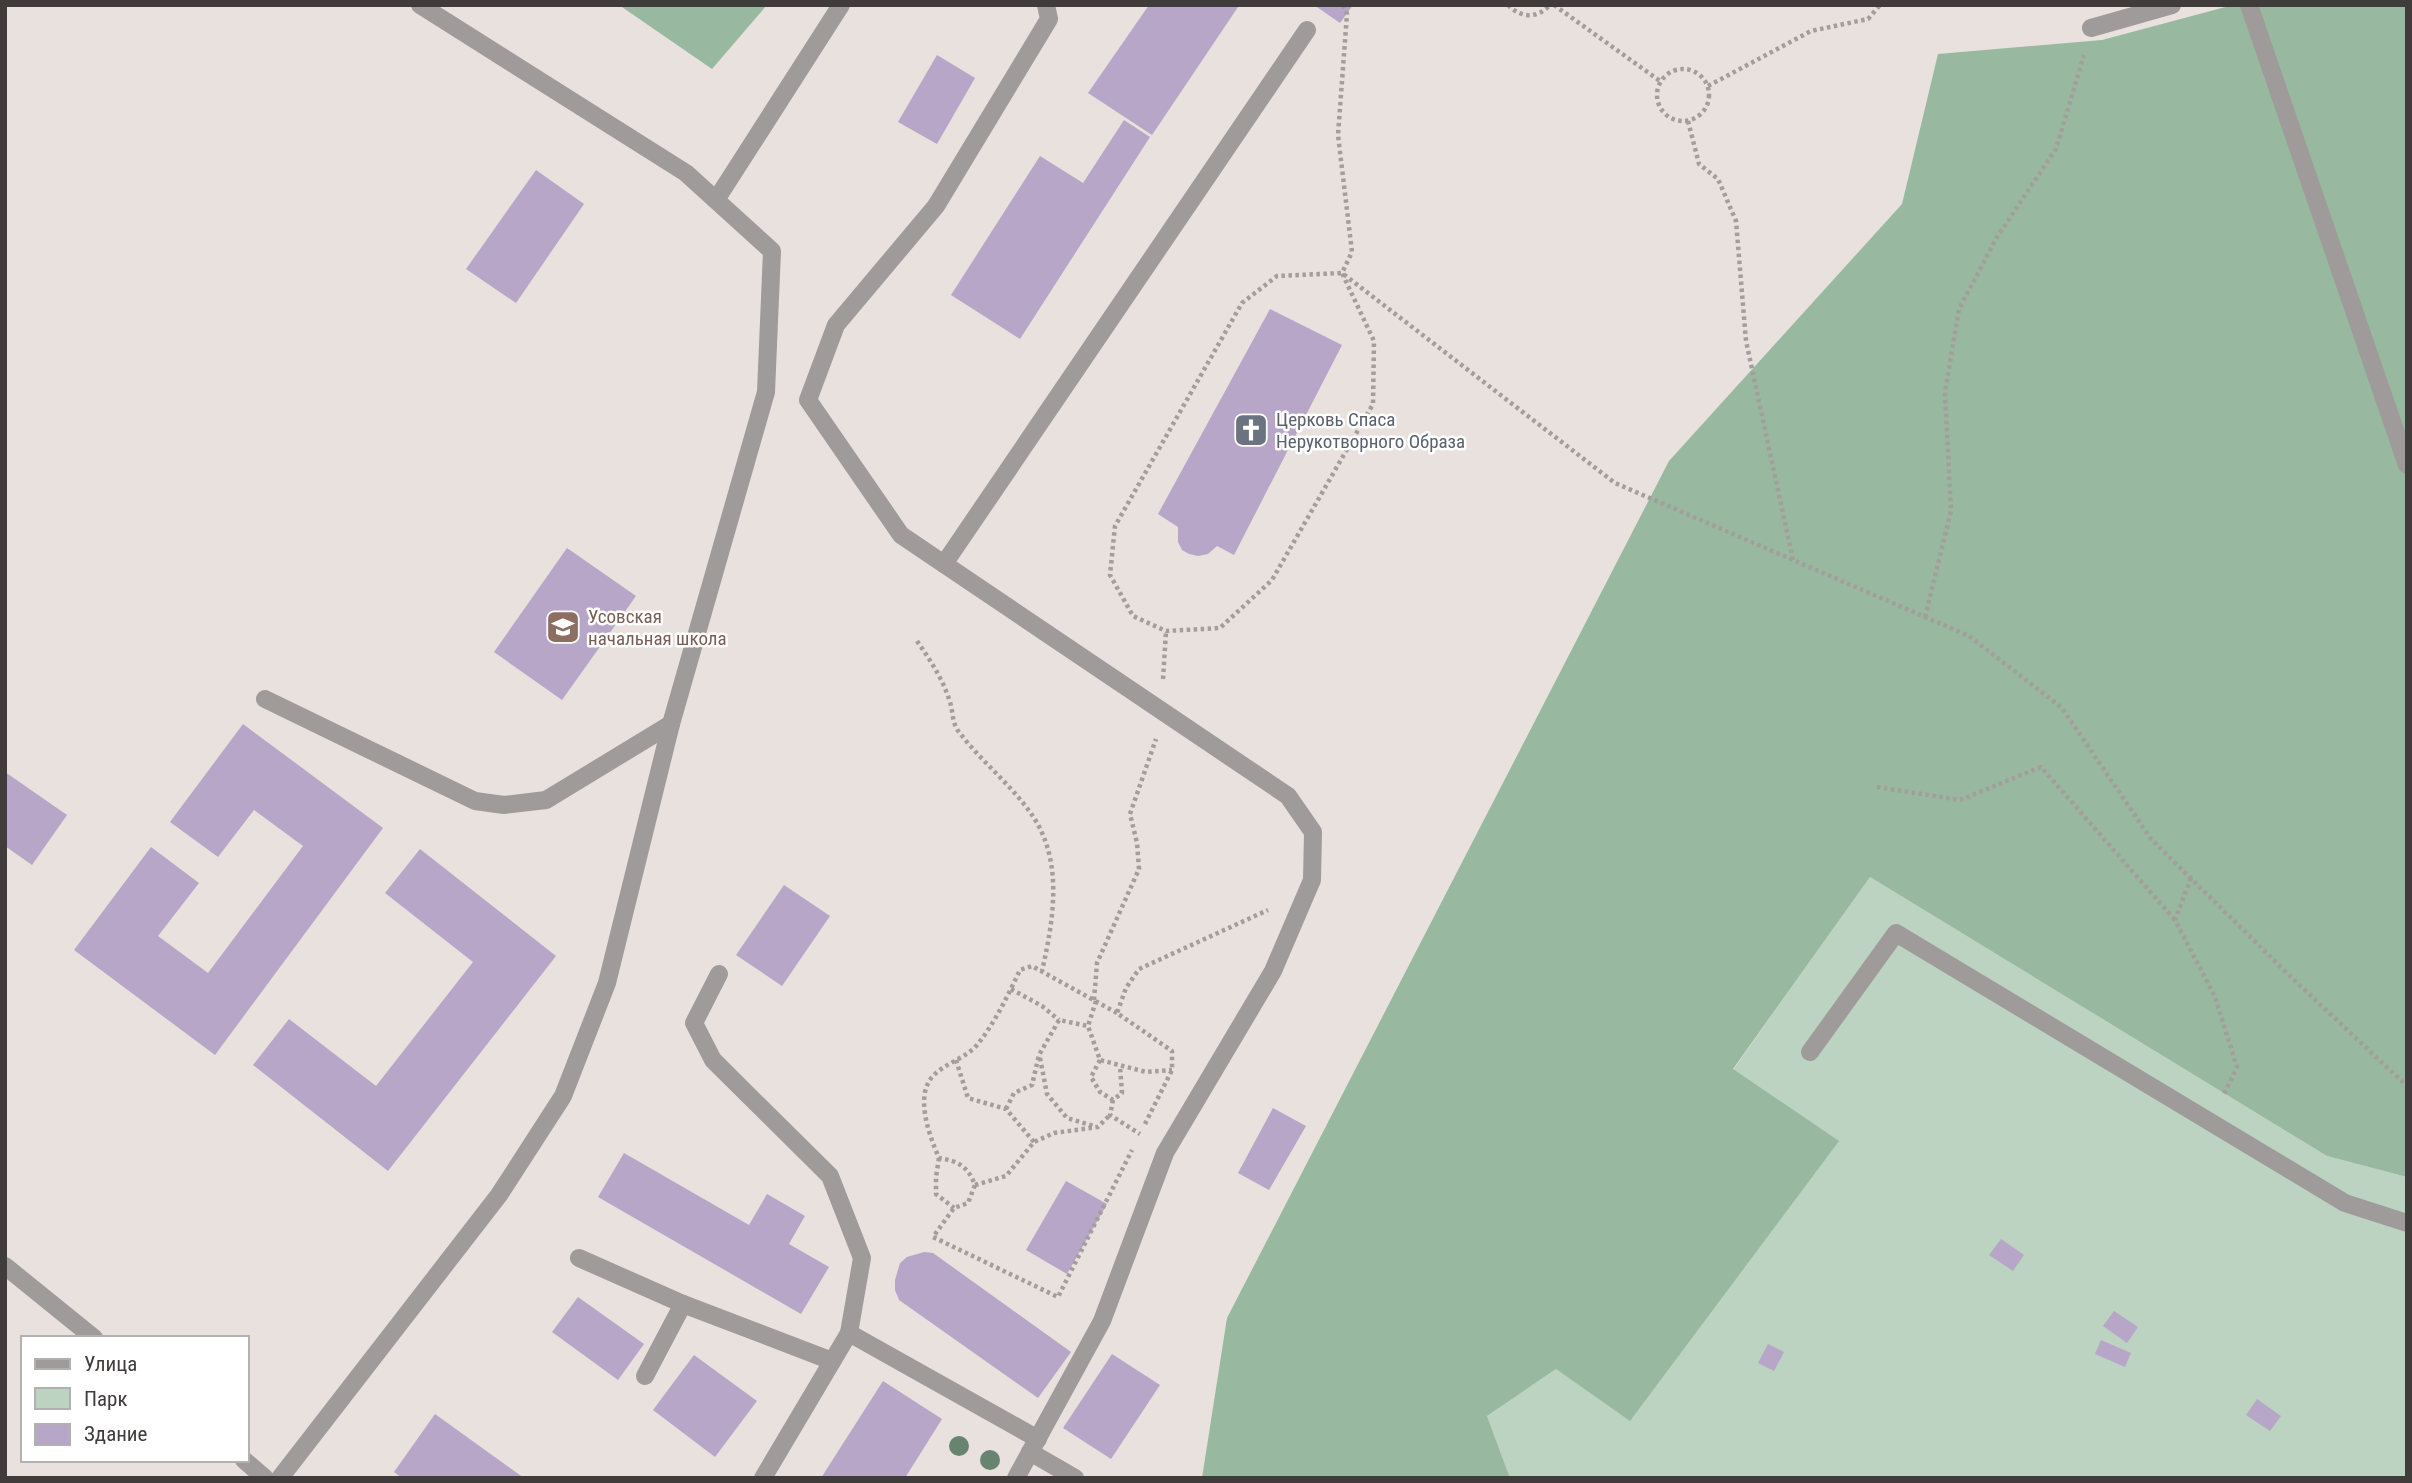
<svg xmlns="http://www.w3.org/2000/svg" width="2412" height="1483" font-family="'Roboto Condensed',sans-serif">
  <rect width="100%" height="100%" fill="#e8e1de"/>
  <!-- green -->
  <path fill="#bbd3c0" d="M1870 877 2327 1156 2407 1177V1478H1510L1487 1416 1556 1369 1630 1420 1838 1141 1733 1070Z"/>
  <!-- forest -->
  <g fill="#98b99f">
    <path d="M619 5H767L712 69Z"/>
    <path d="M2233 5H2407V1177L2327 1156 1870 877 1733 1069 1839 1141 1630 1421 1556 1369 1487 1416 1510 1478H1202L1227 1318 1669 461 1902 204 1938 54 2102 40Z"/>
  </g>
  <!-- building -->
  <g fill="#b7a6c8">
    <path d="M1149 5 1238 7 1152 135 1088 93Z"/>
    <path d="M1314 5H1353L1340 23Z"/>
    <path d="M937 55 975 78 937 144 898 122Z"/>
    <path d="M1124 120 1150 137 1020 339 951 295 1040 156 1083 183Z"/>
    <path d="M536 170 584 204 516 303 466 269Z"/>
    <path d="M1270 309 1342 345 1234 555 1217 546 1208 554 1198 556 1189 554 1182 550 1178 542V527L1158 514Z"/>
    <path d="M567 548 636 596 562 700 494 652Z"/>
    <path d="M243 724 383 828 215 1055 74 950 151 847 199 883 158 936 208 973 303 846 254 810 218 857 170 822Z"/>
    <path d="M5 772 67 815 32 865 5 846Z"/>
    <path d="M420 849 556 956 388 1171 253 1065 289 1019 376 1086 473 962 385 893Z"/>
    <path d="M784 885 830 916 782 986 736 955Z"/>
    <path d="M1273 1108 1306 1126 1269 1190 1238 1173Z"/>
    <path d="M624 1153 749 1225 767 1194 805 1216 789 1244 829 1267 801 1314 598 1197Z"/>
    <path d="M1066 1181 1107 1204 1067 1274 1026 1250Z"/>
    <path d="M2001 1239 2024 1255 2013 1271 1989 1255Z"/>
    <path d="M924 1252 933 1253 1071 1352 1038 1398 899 1300 895 1290V1280L900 1263 907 1257Z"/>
    <path d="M578 1297 644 1344 618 1380 552 1332Z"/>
    <path d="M2114 1311 2138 1327 2127 1343 2103 1326Z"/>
    <path d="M2101 1340 2131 1353 2125 1367 2095 1354Z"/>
    <path d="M1768 1344 1784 1352 1774 1371 1758 1363Z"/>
    <path d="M1112 1354 1160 1385 1111 1459 1063 1428Z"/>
    <path d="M694 1355 757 1401 715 1457 653 1410Z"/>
    <path d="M883 1381 942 1419 905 1478H821Z"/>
    <path d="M2257 1399 2281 1416 2270 1431 2246 1415Z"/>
    <path d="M435 1414 524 1478H402L394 1472Z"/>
  </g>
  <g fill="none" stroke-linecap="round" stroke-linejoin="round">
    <!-- path -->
    <g stroke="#a39d9b" stroke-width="4.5" stroke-dasharray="3.5 3.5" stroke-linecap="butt">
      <path d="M1343 5 1347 14 1338 135 1352 252 1342 273 1374 341 1373 404 1272 580 1220 628 1166 631 1133 616 1110 575 1115 526 1242 303 1277 276 1342 273 1615 483 1969 636 2062 708 2151 839 2293 979 2407 1086"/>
      <path d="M1508 5C1521 18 1537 19 1550 5"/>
      <path d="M1554 5 1660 81"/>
      <circle cx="1683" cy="95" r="26"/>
      <path d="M1708 86 1811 31 1868 19 1880 5"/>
      <path d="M1688 121 1699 164 1718 179 1736 221 1746 341 1793 560"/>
      <path d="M1925 617 1951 511 1945 392 1959 309 1997 237 2056 149 2084 55"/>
      <path d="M917 641C930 660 943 679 950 702 953 711 952 724 959 732 980 760 1009 783 1030 812 1064 859 1054 918 1042 971"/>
      <path d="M1163 679 1166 631"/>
      <path d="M1877 787 1960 800 2041 767 2175 920"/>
      <path d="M2191 878 2175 920 2215 997 2237 1067 2223 1096"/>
      <path d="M1011 989 1042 1006 1059 1020"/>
      <path d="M1094 1000 1097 963 1139 869 1137 843 1130 814 1156 739"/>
      <path d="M1096 1001 1088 1026 1100 1060 1146 1072 1172 1070"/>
      <path d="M1117 1013 1032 966 1020 970C1008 995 995 1023 977 1045 966 1058 945 1063 933 1076 914 1096 930 1137 939 1158 959 1161 968 1167 975 1185L968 1203 954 1208 933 1237 1058 1297 1132 1150"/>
      <path d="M1040 1058 1047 1094 1067 1118 1094 1126"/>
      <path d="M956 1060 968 1098 1006 1109 1034 1142"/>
      <path d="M1100 1060 1091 1077 1100 1092 1113 1100 1122 1093 1120 1066"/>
      <path d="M1113 1100 1110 1115 1140 1134"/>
      <path d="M1006 1109 1014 1093 1032 1085 1039 1055 1059 1020 1088 1026"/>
      <path d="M1145 1124 1172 1070V1051L1117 1013 1126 988 1139 969 1268 910"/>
      <path d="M939 1158 936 1177V1194L954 1208"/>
      <path d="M975 1185 1006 1176 1034 1142 1054 1133 1098 1127 1110 1115"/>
    </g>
    <!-- lane -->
    <g stroke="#9e9b9a" stroke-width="18">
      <path d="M2249 5 2407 465"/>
      <path d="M2091 28 2172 5"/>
      <path d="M716 200 841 5"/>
      <path d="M944 564 901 535 808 400 836 325 936 206 1049 19 1046 5"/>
      <path d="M265 699 475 801 504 805 546 800 671 724"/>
      <path d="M719 974 694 1023 713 1060 830 1176 862 1258 849 1333"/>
      <path d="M1810 1052 1896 933 2345 1203 2407 1223"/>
      <path d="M579 1258 683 1304 832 1361"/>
      <path d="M5 1266 94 1338"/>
      <path d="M645 1376 683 1304"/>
      <path d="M1030 1452 1075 1478"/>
      <path d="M244 1460 265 1478"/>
      <path d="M763 1478 849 1333 1038 1439"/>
      <path d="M1016 1478 1102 1321 1165 1153 1273 971 1312 880 1313 832 1288 796 944 564 1307 30"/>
    </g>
    <!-- street -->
    <path stroke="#9e9b9a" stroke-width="18" d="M280 1478 499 1195 563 1096 607 983 671 724 766 392 772 251 686 173 420 5"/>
  </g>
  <!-- trees -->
  <g fill="#688470">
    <circle cx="959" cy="1446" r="10"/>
    <circle cx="990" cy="1460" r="10"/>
  </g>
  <!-- icons -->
  <defs>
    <g id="church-square" transform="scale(1.75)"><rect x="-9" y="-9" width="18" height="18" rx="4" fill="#6b7280" stroke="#fff"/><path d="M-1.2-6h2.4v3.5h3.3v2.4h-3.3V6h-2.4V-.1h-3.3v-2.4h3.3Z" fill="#fff"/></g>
    <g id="school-square" transform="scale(1.75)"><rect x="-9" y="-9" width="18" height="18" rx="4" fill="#8d6e63" stroke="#fff"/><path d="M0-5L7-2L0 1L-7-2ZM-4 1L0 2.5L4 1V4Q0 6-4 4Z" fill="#fff"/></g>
  </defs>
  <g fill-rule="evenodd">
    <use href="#church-square" x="1251" y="430"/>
    <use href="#school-square" x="563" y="627"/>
  </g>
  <g text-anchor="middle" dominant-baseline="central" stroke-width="5" stroke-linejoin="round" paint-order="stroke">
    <!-- worship labels -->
    <g font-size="19" fill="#5b616d" stroke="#fff" text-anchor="start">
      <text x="1276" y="419">Церковь Спаса<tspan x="1276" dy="22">Нерукотворного Образа</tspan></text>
    </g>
    <!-- education labels -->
    <g font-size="19" fill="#785e54" stroke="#fff" text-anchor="start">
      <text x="588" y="616">Усовская<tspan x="588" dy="22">начальная школа</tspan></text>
    </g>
  </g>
  <!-- border -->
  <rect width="2412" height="1483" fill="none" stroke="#3f3c3b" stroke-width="14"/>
  <!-- legend -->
  <rect x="21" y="1336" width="228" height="126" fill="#ffffff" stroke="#b2b1b1" stroke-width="2"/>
  <rect x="35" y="1359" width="35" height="10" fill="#9e9b9a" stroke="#b2b1b1" stroke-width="2"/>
  <text x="84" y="1371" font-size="21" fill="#3f3c3b">Улица</text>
  <rect x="35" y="1388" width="35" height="21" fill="#bbd3c0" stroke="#b2b1b1" stroke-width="2"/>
  <text x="84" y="1406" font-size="21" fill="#3f3c3b">Парк</text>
  <rect x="35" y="1424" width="35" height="21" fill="#b7a6c8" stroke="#b2b1b1" stroke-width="2"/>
  <text x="84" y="1441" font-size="21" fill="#3f3c3b">Здание</text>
</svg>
